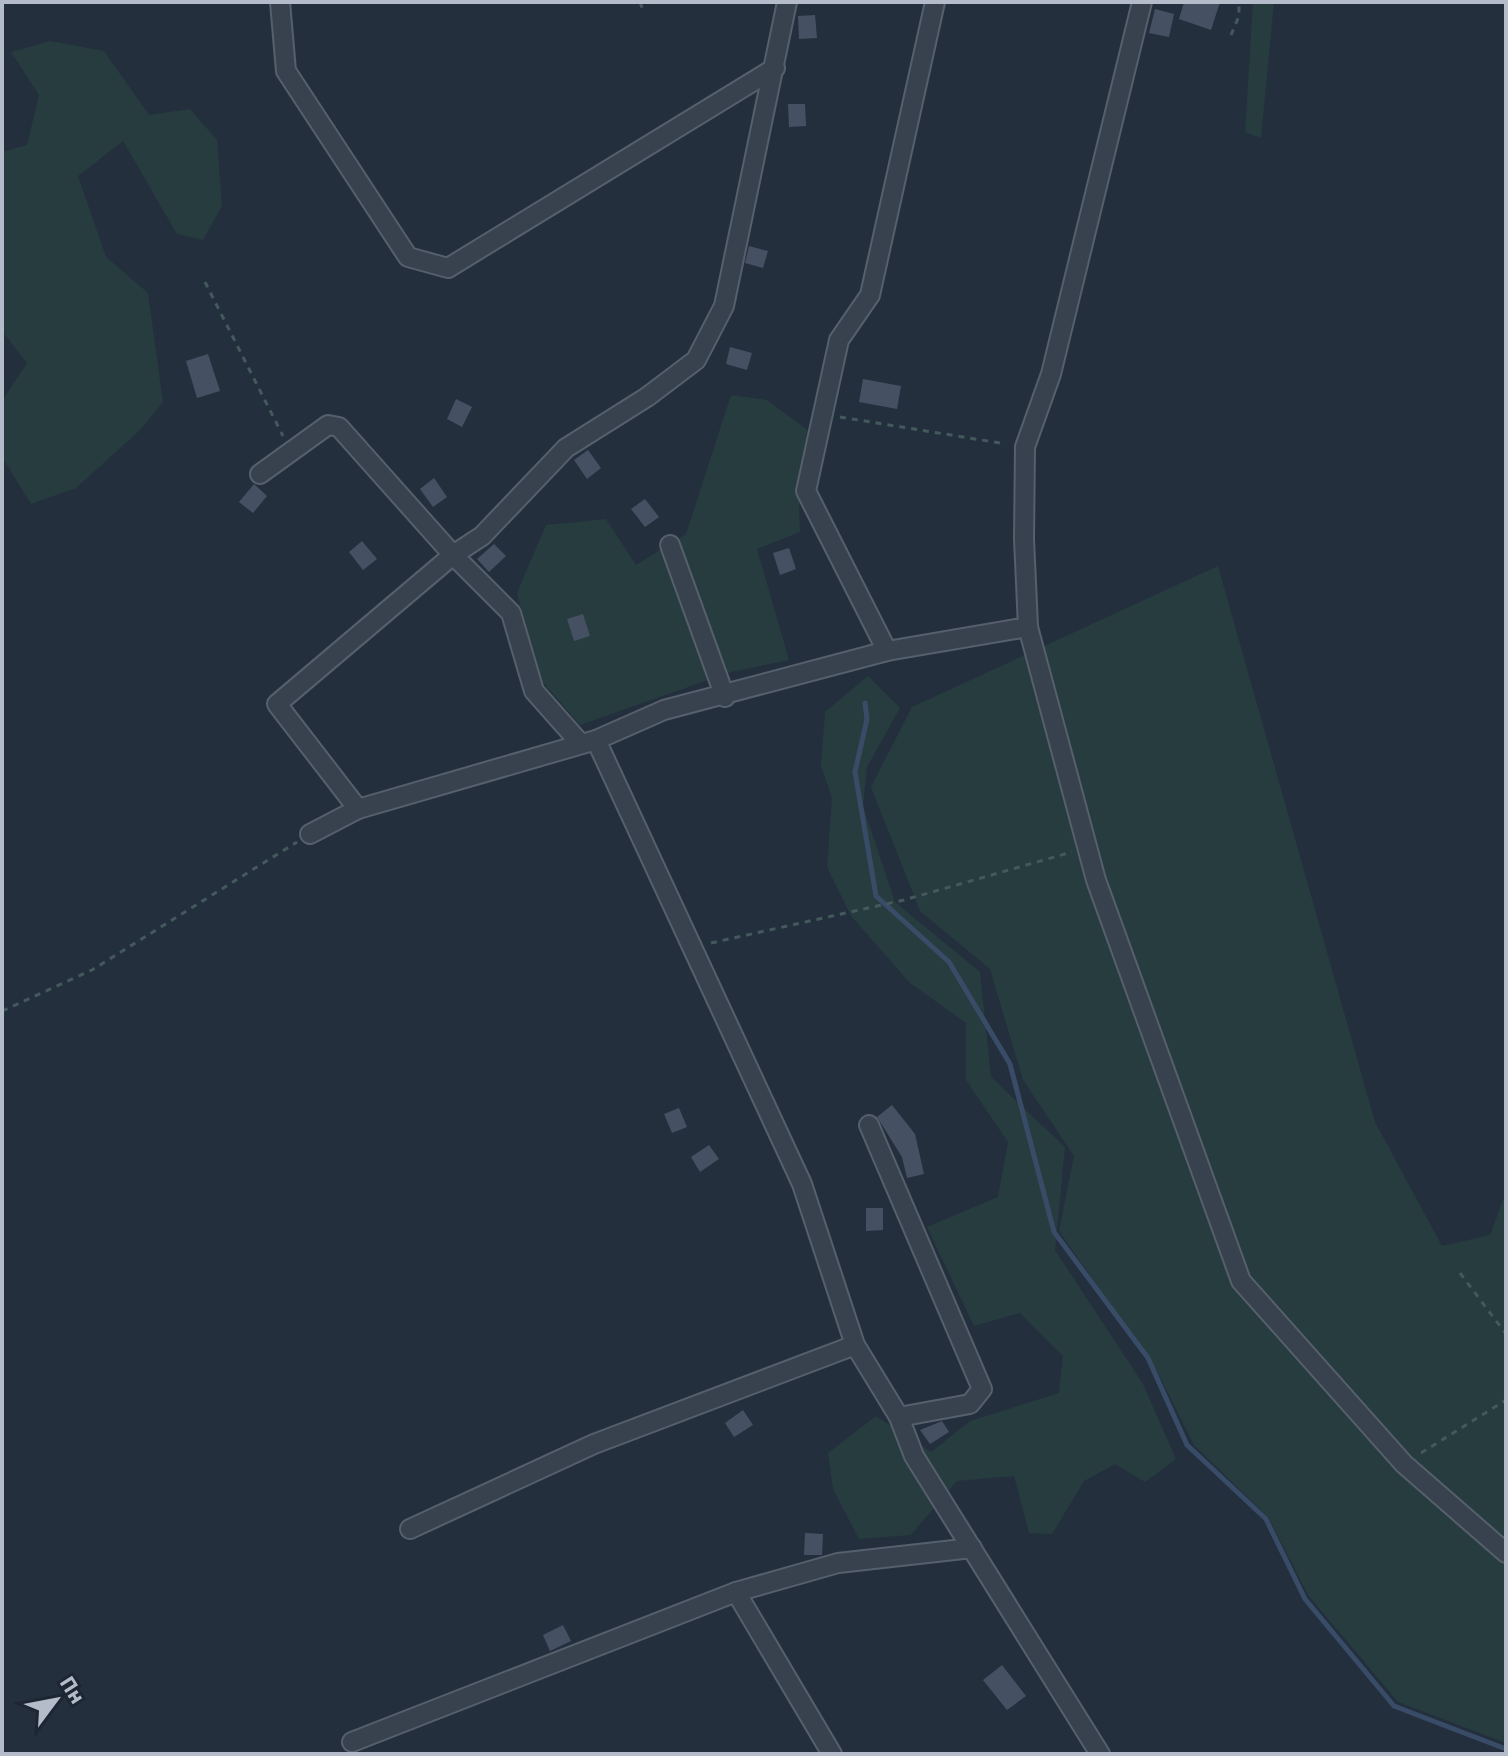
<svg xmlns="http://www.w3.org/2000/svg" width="1508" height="1756" font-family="'Source Sans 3',sans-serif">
  <rect width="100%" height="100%" fill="#242f3e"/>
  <!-- green -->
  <g fill="#263c3f">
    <path d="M1253 2H1274L1261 138 1245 132Z"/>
    <path d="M50 41 104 51 149 115 190 109 217 140 222 206 203 240 177 234 123 141 78 176 106 257 148 293 163 402 141 429 76 488 31 504 2 457V401L27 363 2 331V152L27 145 39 95 11 52Z"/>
    <path d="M731 395 767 400 813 434 799 507 800 532 757 549 789 660 731 672 580 725 540 679 517 593 546 525 606 519 636 565 686 534Z"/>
    <path d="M1218 566 1375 1122 1442 1246 1490 1235 1506 1192V1743L1398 1702 1308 1595 1269 1518 1194 1445 1158 1373 1059 1231 1074 1156 1023 1080 990 969 920 911 871 787 912 707Z"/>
    <path d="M868 676 900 708 867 767 863 806 895 902 980 972 991 1077 1065 1147 1055 1250 1143 1384 1176 1459 1145 1482 1115 1464 1084 1481 1052 1534 1029 1533 1014 1476 957 1481 911 1535 859 1539 833 1489 828 1453 876 1416 931 1452 970 1421 1059 1393 1063 1356 1020 1313 974 1326 927 1227 998 1197 1008 1142 966 1080V1023L910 983 851 916 827 867 832 798 821 766 825 712Z"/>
  </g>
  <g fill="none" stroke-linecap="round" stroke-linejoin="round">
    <!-- stream -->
    <path stroke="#394c67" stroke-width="5" d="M865 703 867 719 855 772 876 896 949 962 1010 1064 1054 1232 1148 1358 1187 1445 1266 1519 1305 1599 1394 1706 1506 1749"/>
  </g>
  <!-- building -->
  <g fill="#455162">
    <path d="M1184 2H1220L1211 30 1179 19Z"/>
    <path d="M1155 9 1174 14 1169 37 1149 33Z"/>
    <path d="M815 15 817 38 799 39 798 16Z"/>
    <path d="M788 104H805L806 126 789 127Z"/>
    <path d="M749 246 768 251 763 268 745 263Z"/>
    <path d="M730 347 752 353 747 370 726 364Z"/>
    <path d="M208 354 220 391 197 398 186 361Z"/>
    <path d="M863 379 901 386 897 409 859 402Z"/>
    <path d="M456 399 472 407 462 427 447 419Z"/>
    <path d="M588 450 601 468 587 479 574 460Z"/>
    <path d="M434 478 447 497 433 507 420 489Z"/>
    <path d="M254 484 267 496 253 513 239 502Z"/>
    <path d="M645 499 659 517 645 527 631 509Z"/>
    <path d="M362 541 377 559 363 570 349 552Z"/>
    <path d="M494 544 506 556 489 572 477 559Z"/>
    <path d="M789 548 796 569 780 575 773 553Z"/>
    <path d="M583 614 590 636 574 641 567 619Z"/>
    <path d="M892 1105 915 1134 924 1174 907 1178 902 1157 877 1117Z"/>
    <path d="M679 1108 687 1127 672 1133 664 1114Z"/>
    <path d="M709 1145 719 1159 700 1172 691 1157Z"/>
    <path d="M866 1208H883V1230L866 1231Z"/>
    <path d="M743 1410 753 1425 734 1437 725 1423Z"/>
    <path d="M942 1421 949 1432 930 1444 920 1430Z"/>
    <path d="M805 1533 823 1534 822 1555H804Z"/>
    <path d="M563 1625 571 1641 550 1651 543 1635Z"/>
    <path d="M1002 1665 1026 1696 1007 1710 983 1680Z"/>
  </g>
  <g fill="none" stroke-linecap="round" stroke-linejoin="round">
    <!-- minor casing -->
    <g stroke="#565f6c" stroke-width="22">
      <g id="minor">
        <path d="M280 2 286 71 408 257 448 268 775 68"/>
        <path d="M260 474 328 425 339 427 453 555 511 613 534 691 581 744"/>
        <path d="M670 545 725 697"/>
        <path d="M1028 627 1096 880 1241 1281 1404 1464 1506 1553"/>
        <path d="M887 651 806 491 839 340 870 295 935 2"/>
        <path d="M596 740 802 1184 855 1345 899 1417 914 1456 1100 1754"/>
        <path d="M358 809 277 704 453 555 482 536 566 448 647 397 696 360 724 306 787 2"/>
        <path d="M310 834 358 809 596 740 664 710 887 651 1028 627 1024 539 1025 447 1051 374 1142 2"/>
        <path d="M869 1125 982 1389 970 1404 899 1417"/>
        <path d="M410 1529 594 1444 855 1345"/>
        <path d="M736 1592 838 1563 972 1548"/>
        <path d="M352 1742 736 1592 832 1754"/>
      </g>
    </g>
    <!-- path -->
    <g stroke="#44595c" stroke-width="3" stroke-dasharray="6 6" stroke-linecap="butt">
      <path d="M640 2 644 13"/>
      <path d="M1231 35 1239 16V2"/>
      <path d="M205 282 283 436"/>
      <path d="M840 417 1006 444"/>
      <path d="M711 943 904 900 1072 852"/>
      <path d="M2 1011 92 970 297 842"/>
      <path d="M1460 1273 1506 1334"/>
      <path d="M1421 1453 1506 1400"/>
    </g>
    <!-- minor -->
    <use href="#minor" stroke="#38414e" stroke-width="18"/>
  </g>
  <!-- border -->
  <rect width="1508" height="1756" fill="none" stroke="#b4bcc9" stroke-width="8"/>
  <!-- north arrow -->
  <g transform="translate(56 1700) rotate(58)" stroke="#1d2633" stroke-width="6" paint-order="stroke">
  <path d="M0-6L14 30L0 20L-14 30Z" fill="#b4bcc9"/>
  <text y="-12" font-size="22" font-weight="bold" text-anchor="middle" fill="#b4bcc9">Пн</text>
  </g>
</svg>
